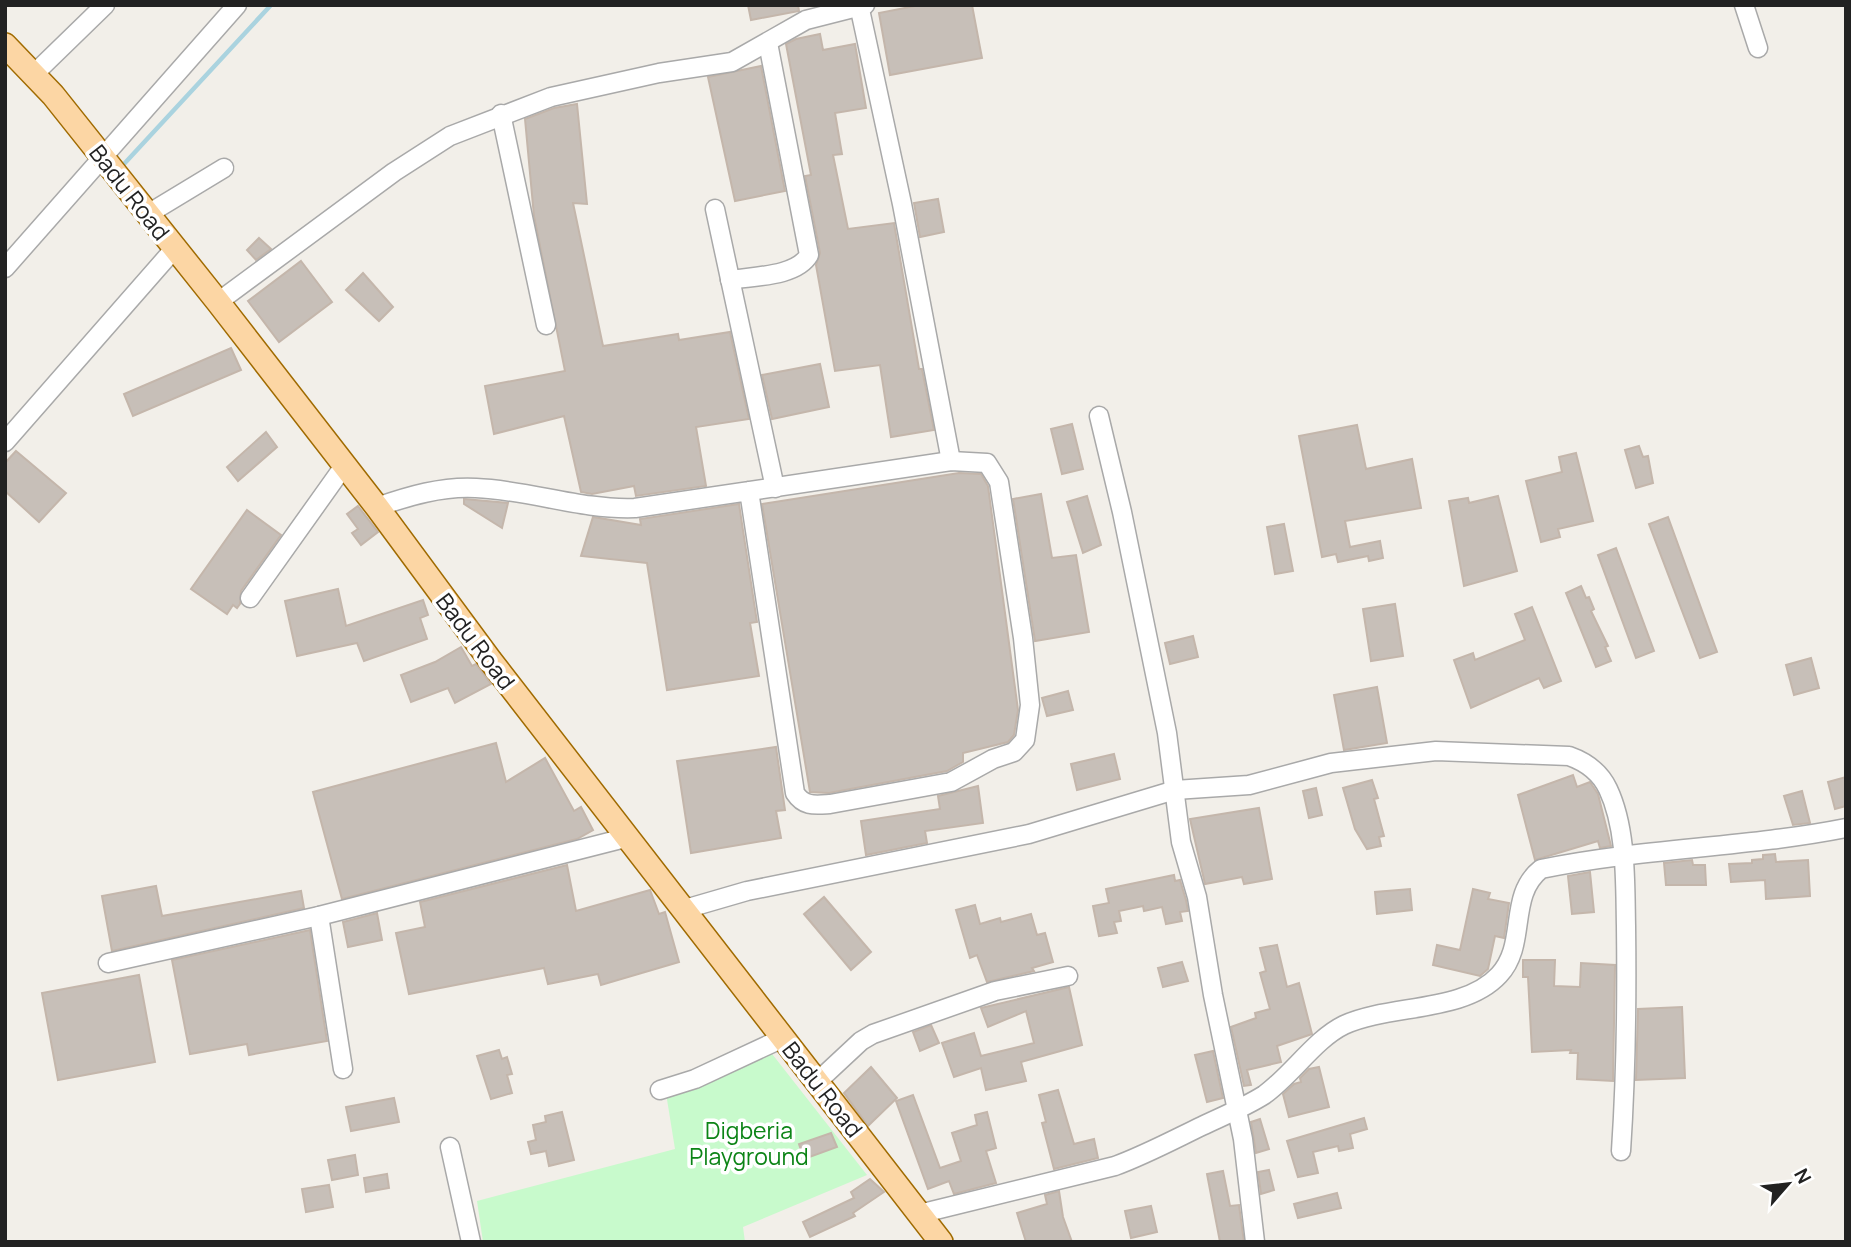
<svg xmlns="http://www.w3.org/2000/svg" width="1851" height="1247" font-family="Manrope,sans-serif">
  <rect width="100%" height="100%" fill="#f2efe9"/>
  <!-- park -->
  <path fill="#c8facc" d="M769 1050 867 1175 743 1227 745 1242H483L477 1201 675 1149 665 1087Z"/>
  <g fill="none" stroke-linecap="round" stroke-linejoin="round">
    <!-- stream -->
    <path stroke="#aad3df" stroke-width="4.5" d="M124 164 271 5"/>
  </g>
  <!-- building -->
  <g fill="#c7bfb8" stroke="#c4b6ab" stroke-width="2">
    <path d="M748 5H798L799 11 751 20Z"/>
    <path d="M920 5H972L982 58 890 75 879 13Z"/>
    <path d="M820 34 823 50 855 44 866 108 835 113 842 154 833 155 848 229 894 223 919 369H922L934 430 891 437 880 365 835 371 816 265 820 253 805 176 811 175 786 44 796 39Z"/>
    <path d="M761 66 785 191 735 201 708 77Z"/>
    <path d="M577 104 587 204 573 203 603 346 678 334 679 340 730 332 749 419 696 427 706 486 636 496 634 486 592 494 581 492 564 416 494 434 485 386 565 371 534 216 525 119 554 108Z"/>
    <path d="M938 199 944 232 920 237 914 203Z"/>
    <path d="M259 238 271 249 256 260 247 250Z"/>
    <path d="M301 261 332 302 279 342 248 301Z"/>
    <path d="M363 273 393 307 379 321 346 290Z"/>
    <path d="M231 348 241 370 133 416 124 394Z"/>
    <path d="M820 364 829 407 772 419 762 375Z"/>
    <path d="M1072 424 1083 469 1062 474 1051 429Z"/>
    <path d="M1357 425 1366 469 1412 459 1421 508 1345 521 1350 547 1380 541 1383 558 1369 561 1368 556 1338 562 1336 554 1322 557 1299 436Z"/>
    <path d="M266 432 277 447 238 481 227 467Z"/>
    <path d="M1639 446 1643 457 1648 456 1653 483 1636 488 1625 450Z"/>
    <path d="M16 451 66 493 39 522 5 491V463Z"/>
    <path d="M1576 453 1593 521 1558 529 1560 537 1541 542 1526 481 1562 472 1559 457Z"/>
    <path d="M959 473 981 474 988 486 1018 710 1014 735 1008 742 963 753V762L947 771 829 793 810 792 762 504Z"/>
    <path d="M1041 494 1052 558 1076 555 1089 632 1035 641 1013 499Z"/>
    <path d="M1087 496 1101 545 1083 553 1067 502Z"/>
    <path d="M1498 496 1517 571 1464 586 1449 501 1468 498 1469 503Z"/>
    <path d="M464 499 508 503 502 528 464 504Z"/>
    <path d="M739 504 757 622 750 623 759 676 667 690 647 563 581 556 593 517 641 525 640 519Z"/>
    <path d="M358 506 378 532 361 545 352 533 358 529 347 514Z"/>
    <path d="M247 510 281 535 241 591 240 604 237 608 233 605 227 614 191 589Z"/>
    <path d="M1668 517 1717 652 1700 658 1649 524Z"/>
    <path d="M1284 524 1293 571 1275 574 1267 527Z"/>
    <path d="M1616 548 1654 651 1636 658 1598 555Z"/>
    <path d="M1581 586 1586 598 1589 597 1594 609 1591 611 1608 646 1605 647 1611 661 1596 667 1566 593Z"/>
    <path d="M338 589 346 626 423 600 428 615 420 618 427 639 364 661 357 643 297 656 285 601Z"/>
    <path d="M1395 604 1403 656 1371 661 1363 609Z"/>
    <path d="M1532 607 1561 681 1544 688 1539 678 1471 708 1454 660 1473 653 1475 660 1525 640 1515 614Z"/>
    <path d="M1193 636 1198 657 1170 664 1165 643Z"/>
    <path d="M461 647 472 666 476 664 491 684 455 703 448 688 411 702 401 675 435 662Z"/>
    <path d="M1811 658 1819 688 1794 695 1786 665Z"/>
    <path d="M1377 687 1387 743 1344 750 1334 695Z"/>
    <path d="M1068 691 1073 710 1047 716 1042 698Z"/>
    <path d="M496 743 506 782 545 758 574 811 581 807 593 830 577 839 342 899 313 792Z"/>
    <path d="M776 747 785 810 776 811 781 838 691 853 677 761Z"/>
    <path d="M1114 754 1120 779 1077 790 1071 764Z"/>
    <path d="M1573 775 1577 787 1590 782 1598 794 1611 846 1600 848 1598 841 1535 860 1518 795Z"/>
    <path d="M1846 777V806L1835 809 1828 782Z"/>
    <path d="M1372 780 1378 798 1374 799 1384 836 1379 837 1381 846 1367 849 1355 829 1343 788Z"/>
    <path d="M978 786 983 823 925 831 927 843 866 855 861 821 940 809 938 796Z"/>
    <path d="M1316 788 1322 815 1309 818 1303 791Z"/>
    <path d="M1802 791 1810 823 1793 825 1784 796Z"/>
    <path d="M1259 808 1272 879 1244 884 1242 877 1205 884 1190 819Z"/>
    <path d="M1775 854 1776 862 1808 860 1810 896 1766 899 1765 880 1731 882 1729 864 1752 863V860L1763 859V855Z"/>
    <path d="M1692 860 1693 865H1705L1706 885H1666L1664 863Z"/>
    <path d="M567 865 576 911 650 890 659 914 665 912 679 962 601 985 598 974 548 984 544 968 409 994 396 933 425 927 420 902Z"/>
    <path d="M1590 872 1594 912 1572 914 1568 876Z"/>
    <path d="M1174 875 1175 881 1180 880 1186 900 1188 911 1180 912 1182 921 1166 924 1162 907 1144 911 1143 906 1119 911 1121 921 1114 922 1117 933 1099 936 1093 906 1109 903 1106 889Z"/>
    <path d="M156 886 162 916 301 891 304 908 112 951 102 896Z"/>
    <path d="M1410 889 1412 910 1377 914 1375 892Z"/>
    <path d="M1473 889 1490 893 1488 899 1509 903 1504 938 1495 936 1488 969 1480 976 1433 965 1437 945 1460 950Z"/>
    <path d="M824 897 871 952 851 970 804 914Z"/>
    <path d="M975 905 980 924 1000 918 1001 922 1031 914 1037 935 1045 933 1053 962 1032 968 1034 971 987 982 977 955 970 958 956 910Z"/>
    <path d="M377 913 382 940 348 947 343 922Z"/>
    <path d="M310 930 327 1041 249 1055 247 1044 190 1054 172 960Z"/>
    <path d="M1277 945 1287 987 1299 983 1312 1034 1277 1046 1281 1062 1247 1070 1251 1085 1244 1086 1231 1027 1256 1018 1255 1013 1270 1009 1260 973 1266 971 1260 948Z"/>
    <path d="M1523 960H1555L1554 986 1580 987 1581 963 1615 965 1613 1081 1577 1079 1578 1053H1570L1571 1050 1532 1052 1528 977H1523Z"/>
    <path d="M1182 962 1188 981 1163 987 1158 968Z"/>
    <path d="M139 975 155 1062 58 1080 42 993Z"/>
    <path d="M1069 987 1082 1045 1021 1062 1026 1081 986 1090 981 1068 954 1077 942 1043 974 1033 981 1056 1034 1043 1026 1011 988 1027 981 1008Z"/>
    <path d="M1682 1007 1685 1078 1636 1080 1638 1009Z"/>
    <path d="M931 1025 939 1043 920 1051 913 1032Z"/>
    <path d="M499 1050 502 1059 507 1057 512 1074 507 1075 512 1093 491 1099 477 1056Z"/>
    <path d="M1213 1051 1223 1098 1207 1102 1195 1055Z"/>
    <path d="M871 1067 897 1098 868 1126 844 1093Z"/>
    <path d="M1319 1067 1329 1107 1289 1117 1283 1094 1294 1084 1301 1082 1300 1078 1309 1069Z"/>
    <path d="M1058 1090 1074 1144 1094 1139 1098 1158 1054 1169 1042 1123 1046 1122 1039 1095Z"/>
    <path d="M913 1095 940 1168 961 1161 952 1133 977 1125 975 1115 987 1112 996 1148 986 1151 996 1183 954 1194 949 1181 928 1189 896 1101Z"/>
    <path d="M394 1098 399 1122 351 1131 346 1107Z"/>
    <path d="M562 1112 574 1160 549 1166 546 1151 531 1154 528 1142 536 1140 533 1125 546 1122 545 1116Z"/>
    <path d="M1364 1118 1367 1129 1350 1134 1353 1148 1339 1151 1338 1146 1313 1152 1318 1173 1298 1177 1287 1141Z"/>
    <path d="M1260 1119 1269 1149 1256 1153 1251 1122Z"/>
    <path d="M831 1133 837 1147 804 1159 799 1144Z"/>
    <path d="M355 1155 358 1175 332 1180 328 1160Z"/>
    <path d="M1269 1170 1274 1190 1261 1194 1258 1172Z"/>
    <path d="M1223 1171 1230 1206 1239 1205 1244 1242H1220L1207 1174Z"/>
    <path d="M387 1174 389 1188 366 1192 364 1178Z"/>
    <path d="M870 1179 884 1192 853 1213 855 1216 810 1237 803 1222 854 1198 851 1192Z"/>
    <path d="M329 1185 333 1207 306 1212 302 1189Z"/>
    <path d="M1059 1191 1063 1217 1072 1242H1026L1017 1213 1047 1204 1045 1195Z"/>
    <path d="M1337 1193 1341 1208 1298 1218 1294 1204Z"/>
    <path d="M1151 1206 1157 1232 1131 1238 1125 1211Z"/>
  </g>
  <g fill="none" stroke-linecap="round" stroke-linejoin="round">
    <!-- minor casing -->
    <g stroke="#a9a9a9" stroke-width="21">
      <g id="minor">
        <path d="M859 5 902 204 951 461"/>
        <path d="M1744 5 1758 48"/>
        <path d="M33 75 105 5"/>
        <path d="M501 114 546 325"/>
        <path d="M715 209 775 488"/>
        <path d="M148 214 224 168"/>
        <path d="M5 268 237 5"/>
        <path d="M730 280C753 276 796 277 809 255L768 43"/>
        <path d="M218 302 394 172 450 136 551 97 659 73 732 62 806 20 865 5"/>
        <path d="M1099 416 1122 512 1167 733 1181 842 1197 897 1213 995 1243 1139 1255 1242"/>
        <path d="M5 442 175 248"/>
        <path d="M377 507C409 496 442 486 476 488 530 490 580 510 635 508L951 461 987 463 999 482 1023 638 1030 705 1025 740 1014 752 993 759 951 782 830 804C815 805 804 807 795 793L749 491"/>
        <path d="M250 598 344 466"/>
        <path d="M685 909 747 891 1029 834 1175 790 1249 785 1331 763 1436 751 1569 756C1586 762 1600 772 1608 789 1627 829 1625 883 1626 926 1627 1001 1626 1076 1621 1151"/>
        <path d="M319 916 343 1069"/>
        <path d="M108 963 319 916 629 837"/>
        <path d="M817 1082 861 1041 873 1034 995 991 1068 976"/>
        <path d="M660 1090 695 1079 783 1038"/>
        <path d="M450 1147 471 1242"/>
        <path d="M919 1214 1115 1166C1145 1155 1173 1140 1202 1126 1223 1116 1245 1107 1264 1095 1292 1075 1315 1039 1344 1025 1390 1004 1464 1013 1499 975 1528 944 1507 896 1541 869 1642 848 1745 848 1846 828"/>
      </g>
    </g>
    <!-- major casing -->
    <g stroke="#a06b00" stroke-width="26">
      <path id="major" d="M5 45 53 95 218 302 377 507 490 660 941 1242"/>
    </g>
    <!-- minor -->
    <use href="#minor" stroke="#fff" stroke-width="18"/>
    <!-- major -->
    <use href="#major" stroke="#fcd6a4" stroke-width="23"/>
  </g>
  <g text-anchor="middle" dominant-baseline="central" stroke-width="7" stroke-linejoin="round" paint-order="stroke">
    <!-- street labels -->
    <g font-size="23" fill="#222" stroke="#fff">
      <text transform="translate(130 192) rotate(52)">Badu Road</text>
      <text transform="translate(476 641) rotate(53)">Badu Road</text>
      <text transform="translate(823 1089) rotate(52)">Badu Road</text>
    </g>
    <!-- park labels -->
    <g font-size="23" fill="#0c8416" stroke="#fff">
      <text x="749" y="1130">Digberia<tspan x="749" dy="26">Playground</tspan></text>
    </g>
  </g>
  <!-- border -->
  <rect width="1851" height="1247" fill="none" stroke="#222222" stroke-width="14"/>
  <!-- north arrow -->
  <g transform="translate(1788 1184) rotate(62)" stroke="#ffffff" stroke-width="5" paint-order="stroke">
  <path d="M0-5L12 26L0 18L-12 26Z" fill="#222222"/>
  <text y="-10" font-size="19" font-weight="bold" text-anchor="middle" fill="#222222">N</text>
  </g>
</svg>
